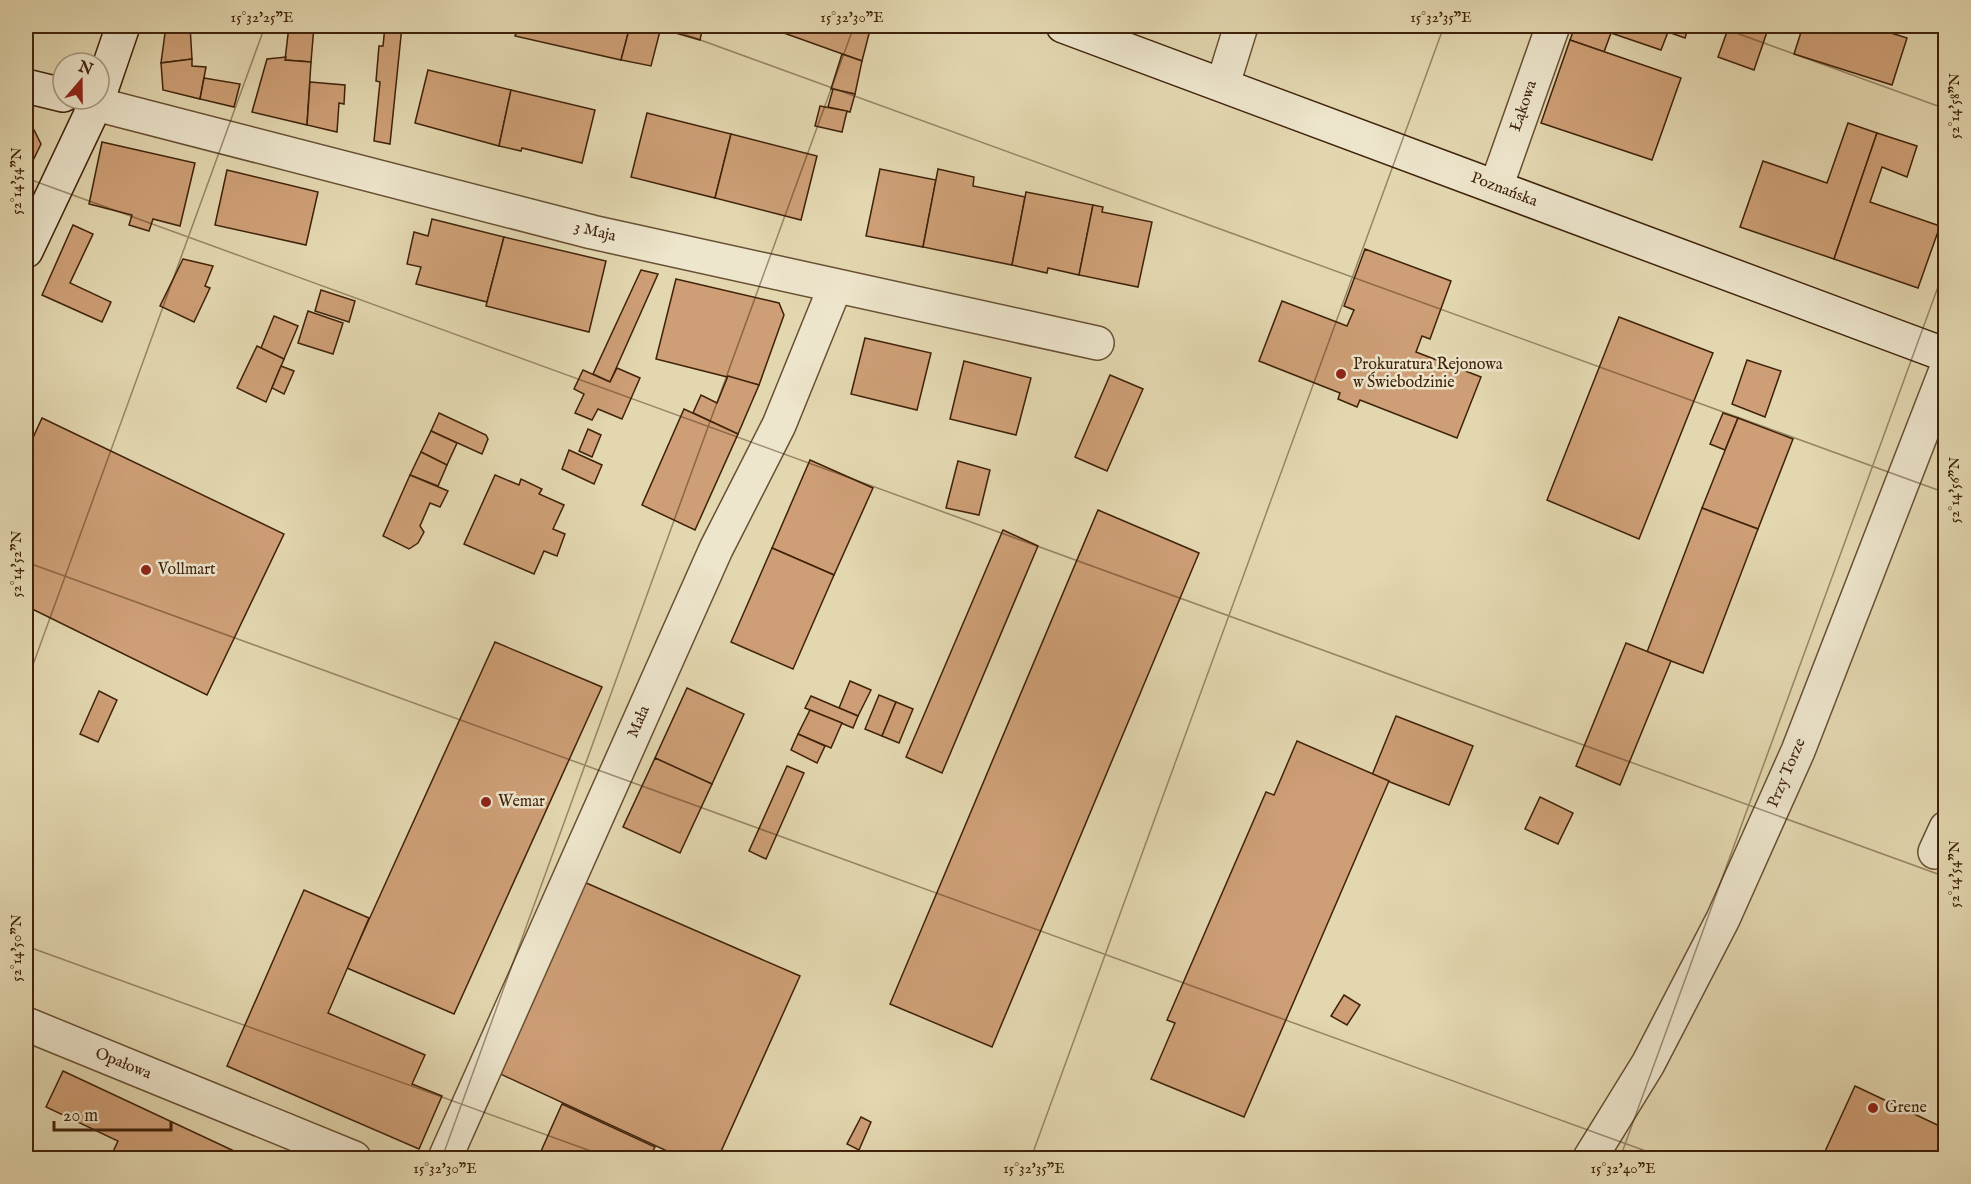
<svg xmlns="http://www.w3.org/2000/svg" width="1971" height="1184" font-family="'IM FELL English',serif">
  <rect width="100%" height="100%" fill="#e3d7b0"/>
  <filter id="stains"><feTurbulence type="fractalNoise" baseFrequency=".00333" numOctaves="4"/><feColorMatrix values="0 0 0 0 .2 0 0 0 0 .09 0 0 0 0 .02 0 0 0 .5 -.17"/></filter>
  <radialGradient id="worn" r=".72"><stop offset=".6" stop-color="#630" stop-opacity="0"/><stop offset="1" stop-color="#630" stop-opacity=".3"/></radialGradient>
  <!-- building -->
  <g fill="#ce9f76" stroke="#3f2209" stroke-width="1.5">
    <path d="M166 26H190L192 59 161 63Z"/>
    <path d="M289 26H314L311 62 285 60Z"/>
    <path d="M385 26H402L390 144 374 141 380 82 376 81 379 46H383Z"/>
    <path d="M495 26H518L517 31Z"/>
    <path d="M518 26H630L621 60 515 36Z"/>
    <path d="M630 26 660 31 651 66 621 60Z"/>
    <path d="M666 26H703L700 40 665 30Z"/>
    <path d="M771 26H871L862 61 770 28Z"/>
    <path d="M1575 26H1689L1685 38 1668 32 1661 50 1611 33 1604 52 1570 40Z"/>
    <path d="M1729 26H1769L1754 70 1718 57Z"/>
    <path d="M1803 26H1869L1907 38 1892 85 1794 54Z"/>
    <path d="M1570 40 1681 78 1652 160 1541 123Z"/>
    <path d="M842 54 862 61 855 94 831 89Z"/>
    <path d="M286 57 285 60 311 62 307 125 252 112 267 59Z"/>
    <path d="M192 59V66L206 67 200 99 163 90 161 63Z"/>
    <path d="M428 70 511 90 499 146 415 123Z"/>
    <path d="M204 78 240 84 234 107 200 99Z"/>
    <path d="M310 82 345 85 344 104 339 103 337 132 307 125Z"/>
    <path d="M833 89 855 94 850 112 828 107Z"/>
    <path d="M511 90 595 110 582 163 522 148 521 151 499 146Z"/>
    <path d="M820 106 847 111 842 132 815 126Z"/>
    <path d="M647 113 731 134 715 198 631 177Z"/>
    <path d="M1848 123 1877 133 1834 259 1740 227 1763 161 1827 183Z"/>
    <path d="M26 129 34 130 41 144 26 175Z"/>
    <path d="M1877 133 1917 146 1907 177 1882 167 1870 202 1940 226 1918 288 1834 259Z"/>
    <path d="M731 134 817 156 801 220 715 198Z"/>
    <path d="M102 142 195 163 180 226 153 219 149 231 129 225 132 215 89 204Z"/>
    <path d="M880 169 936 180 923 247 866 236Z"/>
    <path d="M938 169 974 177 973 186 1025 197 1012 265 923 247Z"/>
    <path d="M227 170 318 192 306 245 215 225Z"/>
    <path d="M1026 192 1093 205 1079 275 1048 268 1047 273 1012 265Z"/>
    <path d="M1093 205 1103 207 1102 212 1152 222 1138 287 1079 275Z"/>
    <path d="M432 219 504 237 487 302 416 284 421 267 407 264 414 232 428 236Z"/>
    <path d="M73 225 93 234 70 283 111 302 102 322 42 295Z"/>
    <path d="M504 237 606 261 589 332 486 306Z"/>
    <path d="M1365 249 1451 281 1430 339 1422 336 1416 352 1481 377 1457 438 1360 400 1357 407 1338 399 1340 393 1259 361 1282 301 1347 326 1354 310 1344 306Z"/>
    <path d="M183 259 213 266 205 286 210 288 194 322 160 306Z"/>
    <path d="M641 270 658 274 610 382 593 374Z"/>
    <path d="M676 279 779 303 784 315 759 385 656 359Z"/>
    <path d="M321 290 355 301 349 322 315 311Z"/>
    <path d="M308 311 343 323 333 354 298 343Z"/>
    <path d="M274 316 298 326 284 359 261 348Z"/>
    <path d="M1619 317 1713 353 1639 539 1547 500Z"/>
    <path d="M865 338 931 353 917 410 851 394Z"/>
    <path d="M257 346 284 359 266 402 237 388Z"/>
    <path d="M1747 360 1781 371 1765 417 1732 404Z"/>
    <path d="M964 361 1031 378 1016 435 950 419Z"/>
    <path d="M281 366 294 371 284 394 272 388Z"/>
    <path d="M617 368 640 378 622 419 598 409 592 420 575 413 584 394 574 389 583 370 610 382Z"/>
    <path d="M1110 375 1143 389 1107 471 1075 457Z"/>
    <path d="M728 376 759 385 738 434 693 413 701 395 717 403Z"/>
    <path d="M684 409 738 434 695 530 642 505Z"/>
    <path d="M439 413 486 435 488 439 482 454 431 431Z"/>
    <path d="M1723 413 1738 418 1725 450 1710 444Z"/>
    <path d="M42 418 284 534 207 695 26 606V453Z"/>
    <path d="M1738 418 1793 439 1758 529 1702 508Z"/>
    <path d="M588 429 601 435 592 457 579 451Z"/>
    <path d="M431 431 457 443 447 465 421 452Z"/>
    <path d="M569 450 602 465 594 484 562 469Z"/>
    <path d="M421 452 447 465 438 486 410 475Z"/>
    <path d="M810 460 873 488 834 575 772 548Z"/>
    <path d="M958 461 990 470 979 515 946 508Z"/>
    <path d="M410 475 448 491 440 507 430 503 420 526 424 532 418 543 409 549 383 536Z"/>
    <path d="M495 475 519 485 521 479 542 489 539 494 564 505 553 529 565 534 557 556 544 551 534 574 464 544Z"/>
    <path d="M1702 508 1758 529 1703 673 1647 652Z"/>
    <path d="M1098 510 1199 553 992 1047 890 1004Z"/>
    <path d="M1003 530 1038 546 942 773 906 757Z"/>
    <path d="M772 548 834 575 793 669 731 642Z"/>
    <path d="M495 642 602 687 454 1014 347 968Z"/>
    <path d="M1626 643 1671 661 1620 785 1576 766Z"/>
    <path d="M850 681 871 690 858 716 839 708Z"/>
    <path d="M687 688 744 714 712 784 655 758Z"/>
    <path d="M26 689 33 693 26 708Z"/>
    <path d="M99 691 117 700 98 742 80 734Z"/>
    <path d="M879 695 896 702 882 736 865 729Z"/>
    <path d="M811 696 858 716 853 728 805 708Z"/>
    <path d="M896 702 913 709 899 743 882 736Z"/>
    <path d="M810 710 842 723 831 748 798 734Z"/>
    <path d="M1396 716 1473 746 1449 805 1372 775Z"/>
    <path d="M798 734 825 746 817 763 791 750Z"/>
    <path d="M1297 741 1389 781 1244 1117 1151 1079 1175 1023 1167 1020 1266 792 1274 795Z"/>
    <path d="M655 758 712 784 680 853 623 827Z"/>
    <path d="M787 766 804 773 766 859 749 851Z"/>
    <path d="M1540 797 1573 813 1558 844 1525 829Z"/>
    <path d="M584 882 800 976 718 1158H682L496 1072Z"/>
    <path d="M304 890 369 918 328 1013 425 1055 412 1084 442 1096 419 1149 227 1066Z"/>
    <path d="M1344 995 1360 1005 1347 1025 1331 1016Z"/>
    <path d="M63 1071 249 1158H110L118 1141 46 1107Z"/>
    <path d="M1855 1086 1946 1129V1158H1822Z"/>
    <path d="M562 1104 655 1147 649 1158H538Z"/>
    <path d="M861 1117 871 1122 859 1150 847 1144Z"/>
  </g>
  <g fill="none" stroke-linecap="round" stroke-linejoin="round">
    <!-- street casing -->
    <g stroke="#684f33" stroke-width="36">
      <g id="street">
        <path d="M1223 84 1241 26"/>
        <path d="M96 104 592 232 1097 343"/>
        <path d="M1496 187 1553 26"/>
        <path d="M1935 852 1946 828"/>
        <path d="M26 1024 354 1158"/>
        <path d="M445 1158 716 549 779 425 835 287"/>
        <path d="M1590 1158 1648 1064 1723 919 1798 751 1946 370"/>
      </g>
    </g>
    <!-- secondary casing -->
    <g stroke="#3f2209" stroke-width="36">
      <g id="secondary">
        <path d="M1063 26 1946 355"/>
        <path d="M26 86 63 95"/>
        <path d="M99 96 123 26"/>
        <path d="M26 251 98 99"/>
      </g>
    </g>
    <!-- street -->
    <use href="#street" stroke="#ede5cc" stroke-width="33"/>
    <!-- secondary -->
    <use href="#secondary" stroke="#ede5cc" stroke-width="33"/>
  </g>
  <!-- ticks -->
  <path fill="none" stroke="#3f2209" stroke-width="1.5" stroke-opacity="0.45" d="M662 26 1946 493M1717 26 1946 109M26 178 1946 877M26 562 1665 1158M26 684 265 26M26 946 610 1158M442 1158 854 26M1031 1158 1444 26M1620 1158 1946 265"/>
  <!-- markers -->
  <g fill="#8f2418" stroke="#ede5cc" stroke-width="2">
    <circle cx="1341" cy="374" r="6"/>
    <circle cx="146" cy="570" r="6"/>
    <circle cx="486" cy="802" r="6"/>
    <circle cx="1873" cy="1108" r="6"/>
  </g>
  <g text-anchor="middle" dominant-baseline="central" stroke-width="5" stroke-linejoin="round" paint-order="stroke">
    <!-- street labels -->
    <g font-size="16" fill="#3f2209" stroke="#ede5cc">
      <text transform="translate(1524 106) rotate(-71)">Łąkowa</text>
      <text transform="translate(1504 190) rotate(21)">Poznańska</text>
      <text transform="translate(595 232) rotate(14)">3 Maja</text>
      <text transform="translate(639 722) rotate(-66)">Mała</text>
      <text transform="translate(1787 773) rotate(-67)">Przy Torze</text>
      <text transform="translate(123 1064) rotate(22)">Opałowa</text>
    </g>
    <!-- poi labels -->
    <g font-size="16" fill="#3f2209" stroke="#ede5cc" text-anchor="start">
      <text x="1353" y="365">Prokuratura Rejonowa<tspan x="1353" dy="18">w Świebodzinie</tspan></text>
      <text x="158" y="570">Vollmart</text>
      <text x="498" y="802">Wemar</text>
      <text x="1885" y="1108">Grene</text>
    </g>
  </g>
  <!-- margin -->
  <rect width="1971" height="1184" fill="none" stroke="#e3d7b0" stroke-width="66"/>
  <!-- north arrow -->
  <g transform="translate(81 81) rotate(20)"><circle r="28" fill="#ede5cc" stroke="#a7977e" stroke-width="1.5"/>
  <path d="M0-4.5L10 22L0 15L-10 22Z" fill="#8f2418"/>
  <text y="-9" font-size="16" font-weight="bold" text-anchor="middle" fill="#3f2209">N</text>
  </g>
  <!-- scale -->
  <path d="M54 1121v9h117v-9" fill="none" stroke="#3f2209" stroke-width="3"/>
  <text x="63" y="1121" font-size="18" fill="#3f2209" stroke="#ede5cc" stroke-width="4.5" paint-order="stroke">20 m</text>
  <rect x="33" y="33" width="1905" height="1118" fill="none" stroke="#3f2209" stroke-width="2"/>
  <g font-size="15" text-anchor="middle" fill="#3f2209">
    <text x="262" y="22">15°32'25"E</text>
    <text x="852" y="22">15°32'30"E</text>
    <text x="1441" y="22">15°32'35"E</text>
    <text transform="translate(1954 106) rotate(-90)" y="5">52°14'58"N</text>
    <text transform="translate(16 181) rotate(-90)" y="5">52°14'54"N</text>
    <text transform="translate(1954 490) rotate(-90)" y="5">52°14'56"N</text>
    <text transform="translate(16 564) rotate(-90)" y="5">52°14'52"N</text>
    <text transform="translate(1954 874) rotate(-90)" y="5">52°14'54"N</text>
    <text transform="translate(16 948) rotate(-90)" y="5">52°14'50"N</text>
    <text x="445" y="1173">15°32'30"E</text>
    <text x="1034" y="1173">15°32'35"E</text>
    <text x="1623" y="1173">15°32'40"E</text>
  </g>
  <rect width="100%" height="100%" filter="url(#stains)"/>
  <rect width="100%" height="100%" fill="url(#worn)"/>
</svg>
